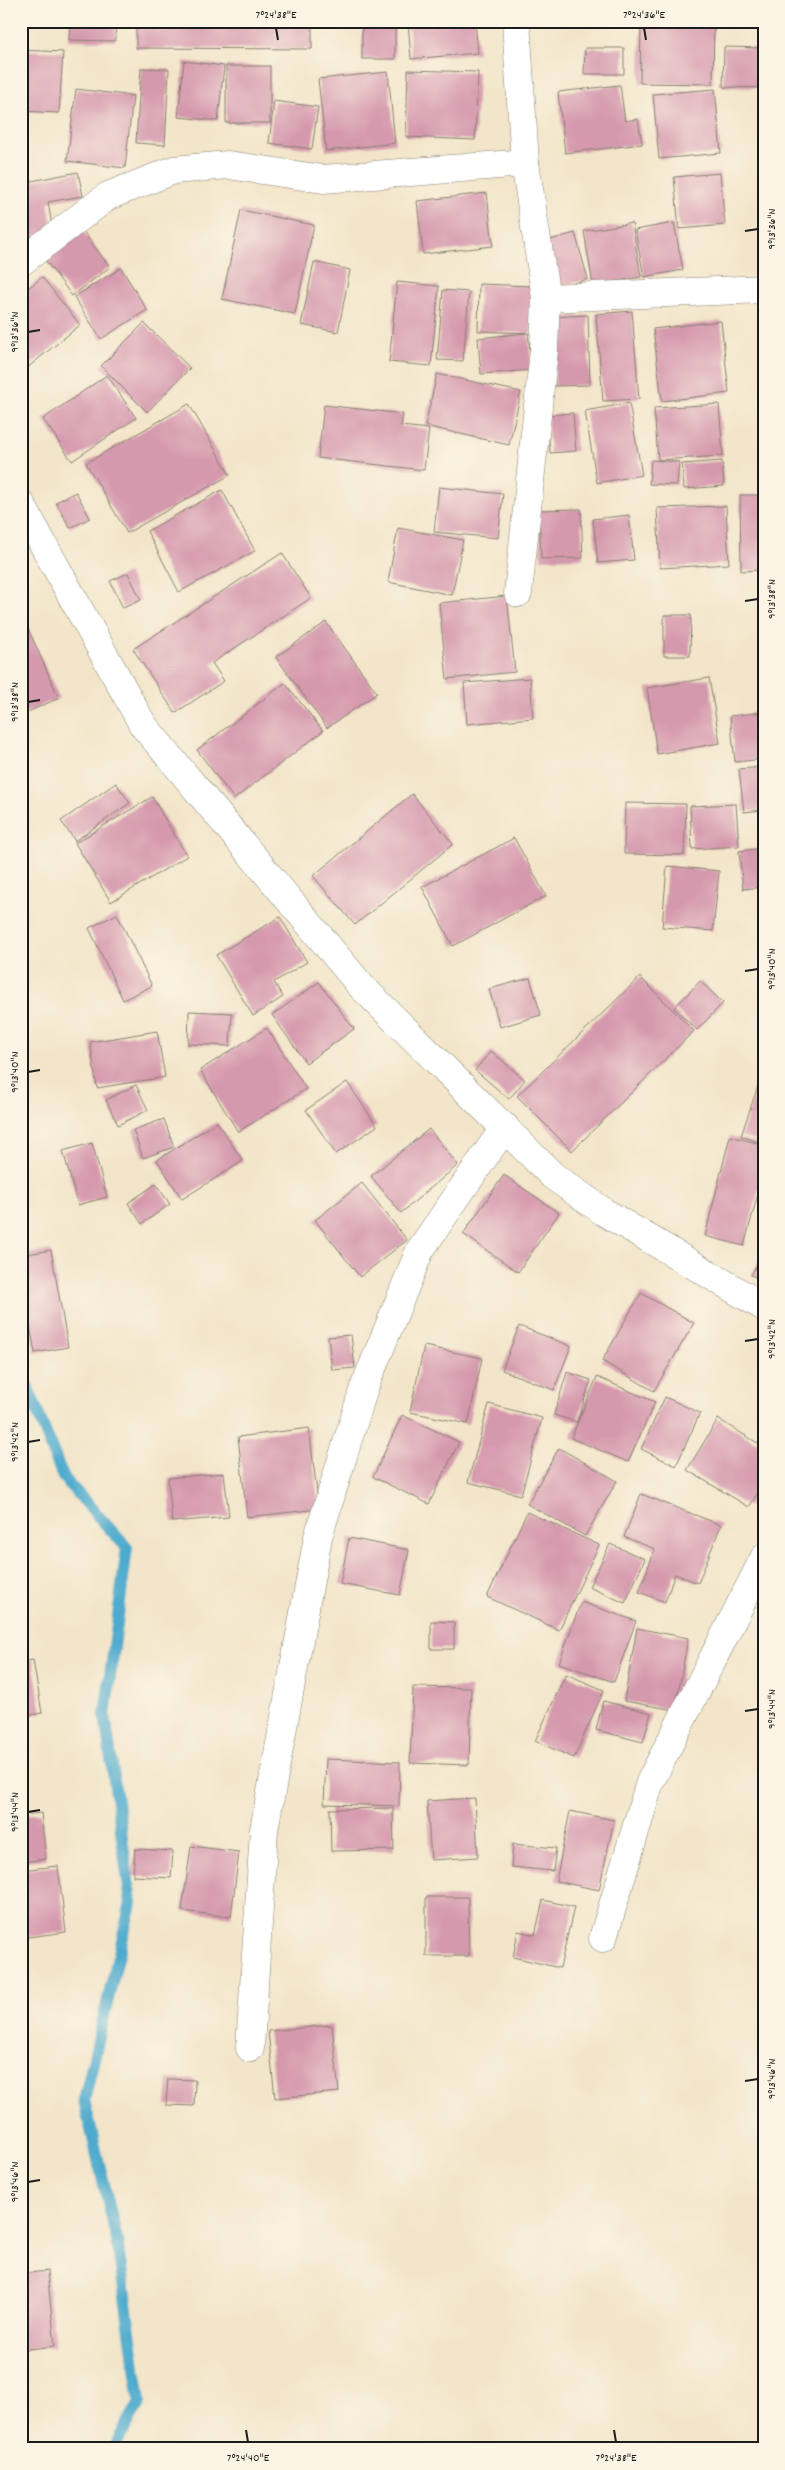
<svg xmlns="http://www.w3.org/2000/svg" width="785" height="2470" font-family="Dekko,sans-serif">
  <rect width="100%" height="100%" fill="#fcf5e5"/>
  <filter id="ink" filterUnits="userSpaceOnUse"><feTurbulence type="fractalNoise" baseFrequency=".02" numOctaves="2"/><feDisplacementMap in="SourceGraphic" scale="10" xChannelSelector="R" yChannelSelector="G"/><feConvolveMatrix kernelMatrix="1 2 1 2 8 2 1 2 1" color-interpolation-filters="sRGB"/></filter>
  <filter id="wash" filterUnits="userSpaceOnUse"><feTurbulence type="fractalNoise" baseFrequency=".0096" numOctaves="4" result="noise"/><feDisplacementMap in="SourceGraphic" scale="20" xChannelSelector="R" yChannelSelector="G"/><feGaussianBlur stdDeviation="1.12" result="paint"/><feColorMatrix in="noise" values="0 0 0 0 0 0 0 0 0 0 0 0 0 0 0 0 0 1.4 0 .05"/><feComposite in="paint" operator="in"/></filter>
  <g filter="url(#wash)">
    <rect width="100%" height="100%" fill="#f2e5c9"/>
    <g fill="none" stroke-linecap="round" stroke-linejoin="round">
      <!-- stream -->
      <path stroke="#4fabcd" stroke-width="12" d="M21 1370 63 1477 127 1548 105 1715 131 1903 84 2100 117 2240 140 2402 113 2449"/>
    </g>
    <g id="blocks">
      <!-- building -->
      <g fill="#d599ad">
        <path d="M70 21H116L115 41 69 40Z"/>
        <path d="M136 21H312V49L136 48Z"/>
        <rect x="362" y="21" width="33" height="38"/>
        <path d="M408 21H475L478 53 411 59Z"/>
        <path d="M641 21H714L713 84 640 83Z"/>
        <path d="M724 47 764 48V88L723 87Z"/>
        <path d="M585 48H624V74H584Z"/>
        <path d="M21 50 63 52 59 113 21 111Z"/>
        <path d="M184 61 224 66 218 121 178 117Z"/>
        <rect x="226" y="66" width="44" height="57"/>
        <path d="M141 68 169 69 165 145 136 143Z"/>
        <path d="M408 70 478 72 475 140 406 137Z"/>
        <path d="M388 72 395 143 326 151 318 79Z"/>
        <path d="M620 85 625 121 638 119 642 144 565 153 558 92Z"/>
        <path d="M76 89 133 96 125 168 67 161Z"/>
        <path d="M715 89 721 153 659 159 653 94Z"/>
        <path d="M274 101 318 107 312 149 269 143Z"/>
        <path d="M78 172 83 196 48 202 53 232 21 238V183Z"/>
        <path d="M720 173 725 225 679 229 674 177Z"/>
        <path d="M487 193 493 246 423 254 417 201Z"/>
        <path d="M241 210 314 225 295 314 222 299Z"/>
        <path d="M632 223 641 277 593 285 584 231Z"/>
        <path d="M674 223 683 270 644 277 635 230Z"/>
        <path d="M82 230 110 267 72 296 44 258Z"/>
        <path d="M575 233 588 279 556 288 543 242Z"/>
        <path d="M314 262 350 270 338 332 301 325Z"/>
        <path d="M121 268 147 310 101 339 74 297Z"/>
        <path d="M42 277 80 325 21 373V294Z"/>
        <path d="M397 282 439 286 431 366 389 362Z"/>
        <path d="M479 284 533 286 531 333H528L532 370 481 374 478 338 527 333 478 331Z"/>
        <path d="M443 290 469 292 463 361 437 360Z"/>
        <path d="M632 311 639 399 603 401 596 314Z"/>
        <path d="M588 315 590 385 555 386 553 317Z"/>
        <path d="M721 321 729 393 662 401 653 329Z"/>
        <path d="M144 323 190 368 147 412 101 366Z"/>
        <path d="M437 374 521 392 509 445 425 426Z"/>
        <path d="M107 375 136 418 72 461 43 419Z"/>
        <path d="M629 403 642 475 597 483 585 411Z"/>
        <path d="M189 404 230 475 127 533 86 463Z"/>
        <path d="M719 404 723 456 658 460 654 408Z"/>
        <path d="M324 405 403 414 401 426 429 429 424 470 318 458Z"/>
        <path d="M573 413 576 451 550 453 547 415Z"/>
        <path d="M651 460 679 462 677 485 649 484Z"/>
        <path d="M722 461 724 486 684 489 682 464Z"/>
        <path d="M439 487 503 494 498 538 434 532Z"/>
        <path d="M222 490 255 551 179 592 147 531Z"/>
        <path d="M76 492 90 518 70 528 56 502Z"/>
        <path d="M740 495H764V570L741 571Z"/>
        <path d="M726 506 729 564 660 568 657 508Z"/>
        <path d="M581 509 583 558 541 559 539 510Z"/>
        <path d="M629 515 634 560 598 563 593 519Z"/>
        <path d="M398 528 463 540 452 595 388 582Z"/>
        <path d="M282 553 311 598 212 663 224 681 175 713 133 649Z"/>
        <path d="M128 573 141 600 123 608 110 581Z"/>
        <path d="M507 596 515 672 447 679 439 603Z"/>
        <path d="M664 615H691L690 656H664Z"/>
        <path d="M326 622 377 693 327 728 276 657Z"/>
        <path d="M26 624 59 698 21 715V626Z"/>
        <path d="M530 678 533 718 467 724 464 683Z"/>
        <path d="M709 678 720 743 657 754 647 688Z"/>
        <path d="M285 683 323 731 234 799 197 750Z"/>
        <path d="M764 712V759L735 762 730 716Z"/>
        <path d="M764 767V810L744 812 739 769Z"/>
        <path d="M116 783 130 803 75 841 61 821Z"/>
        <path d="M412 794 453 844 355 925 313 876Z"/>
        <path d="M152 797 187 856 111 902 75 843Z"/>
        <path d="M625 803 686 804 684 855 624 854Z"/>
        <path d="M736 804 739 846 692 849 690 806Z"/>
        <path d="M514 838 546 896 453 946 422 887Z"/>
        <path d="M764 848V887L743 889 739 851Z"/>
        <path d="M667 866 719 871 713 931 662 927Z"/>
        <path d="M117 914 152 986 123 1000 89 928Z"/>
        <path d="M280 917 307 962 274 982 283 997 253 1016 216 955Z"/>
        <path d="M640 977 694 1031 572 1151 517 1096Z"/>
        <path d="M530 978 541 1015 500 1027 489 989Z"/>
        <path d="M700 981 723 1003 697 1030 674 1008Z"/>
        <path d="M319 982 354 1029 306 1063 272 1015Z"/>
        <path d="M189 1011 232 1013 230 1046 188 1044Z"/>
        <path d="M267 1028 306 1089 238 1132 200 1070Z"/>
        <path d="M157 1031 165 1077 97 1088 90 1042Z"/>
        <path d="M491 1051 525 1080 509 1099 475 1070Z"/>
        <path d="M760 1080 764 1081V1144L741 1136Z"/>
        <path d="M347 1082 377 1126 336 1154 306 1110Z"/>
        <path d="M136 1085 148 1110 118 1125 106 1100Z"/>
        <path d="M164 1119 174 1147 143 1158 133 1130Z"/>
        <path d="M217 1122 243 1161 182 1199 157 1160Z"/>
        <path d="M429 1129 458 1165 401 1213 371 1176Z"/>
        <path d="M730 1136 764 1145V1171L744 1246 705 1236Z"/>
        <path d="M92 1143 107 1197 78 1205 63 1151Z"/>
        <path d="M504 1175 559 1213 518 1272 463 1234Z"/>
        <path d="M362 1183 407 1240 360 1277 315 1220Z"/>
        <path d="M156 1184 170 1204 142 1224 128 1203Z"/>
        <path d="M51 1250 68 1347 35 1353 21 1278V1255Z"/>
        <path d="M764 1251V1281L751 1275Z"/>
        <path d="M641 1293 694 1323 654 1391 602 1361Z"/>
        <path d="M519 1326 571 1346 554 1390 502 1370Z"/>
        <path d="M351 1335 355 1368 332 1370 328 1337Z"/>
        <path d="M424 1346 482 1358 468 1424 410 1412Z"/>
        <path d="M567 1372 591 1380 577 1422 554 1415Z"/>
        <path d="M597 1377 655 1402 628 1462 571 1438Z"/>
        <path d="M665 1397 700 1413 676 1466 641 1449Z"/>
        <path d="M489 1404 542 1418 521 1495 468 1482Z"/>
        <path d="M402 1415 459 1442 429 1504 373 1477Z"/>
        <path d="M718 1419 764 1447V1483L749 1507 687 1470Z"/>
        <path d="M309 1428 319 1509 247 1517 238 1437Z"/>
        <path d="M559 1448 617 1481 585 1536 527 1504Z"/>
        <path d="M224 1473 229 1517 172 1522 168 1478Z"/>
        <path d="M641 1494 721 1525 698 1583 675 1574 665 1602 639 1592 655 1549 624 1537Z"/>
        <path d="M527 1512 599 1545 559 1630 487 1597Z"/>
        <path d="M349 1538 409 1550 400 1595 340 1584Z"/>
        <path d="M610 1544 645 1559 625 1603 589 1587Z"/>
        <path d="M581 1602 636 1621 614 1682 559 1663Z"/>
        <path d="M431 1621 454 1622V1649H431Z"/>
        <path d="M637 1628 688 1638 675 1710 624 1701Z"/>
        <path d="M33 1660 42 1713 21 1717V1662Z"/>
        <path d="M566 1674 604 1690 574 1758 535 1741Z"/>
        <path d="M413 1687 471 1688 469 1765 410 1763Z"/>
        <path d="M603 1701 651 1713 643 1742 596 1730Z"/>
        <path d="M326 1759 400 1762 399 1806 324 1804Z"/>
        <path d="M475 1798 478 1857 431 1860 427 1801Z"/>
        <path d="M393 1808 394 1850 331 1851 330 1809Z"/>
        <path d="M570 1811 614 1820 599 1890 556 1881Z"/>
        <path d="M41 1813 46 1859 21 1862V1815Z"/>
        <path d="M513 1844 556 1848 553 1871 511 1867Z"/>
        <path d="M191 1846 239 1852 231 1917 182 1911Z"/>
        <path d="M135 1849 173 1851 171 1878 133 1876Z"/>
        <path d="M58 1866 66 1932 21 1938V1870Z"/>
        <path d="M426 1897H468L469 1956H426Z"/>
        <path d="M543 1900 574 1907 560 1968 513 1957 518 1931 535 1935Z"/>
        <path d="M332 2025 339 2092 275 2098 268 2031Z"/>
        <path d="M168 2079 195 2080 194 2106 166 2105Z"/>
        <path d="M47 2271 55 2346 21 2350V2274Z"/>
      </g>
    </g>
  </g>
  <g filter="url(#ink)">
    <use href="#blocks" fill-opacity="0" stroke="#878072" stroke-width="1"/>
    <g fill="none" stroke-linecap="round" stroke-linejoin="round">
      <!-- minor casing -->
      <g stroke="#878072" stroke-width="29">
        <g id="minor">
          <path d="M516 21 525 163 546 298 764 289"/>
          <path d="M21 262 108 196 174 170 228 165 323 179 525 163"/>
          <path d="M21 504 143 725 361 986 553 1176 604 1212 764 1307"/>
          <path d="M518 593 544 350 546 298"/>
          <path d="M603 1938 650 1782 764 1558"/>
          <path d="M250 2048 264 1830 318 1537 364 1388 420 1250 505 1127"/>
        </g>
      </g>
      <!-- minor -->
      <use href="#minor" stroke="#fff" stroke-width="28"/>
    </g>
  </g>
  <!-- ticks -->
  <path fill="none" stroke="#1c1c1c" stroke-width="2" d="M276 28 278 40M644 28 646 40M745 231 758 229M28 332 40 330M745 601 758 599M28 702 40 700M745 971 758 969M28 1072 40 1070M745 1341 758 1339M28 1442 40 1440M745 1711 758 1709M28 1812 40 1810M745 2081 758 2079M28 2182 40 2180M246 2430 248 2442M614 2430 616 2442"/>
  <!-- margin -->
  <rect width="785" height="2470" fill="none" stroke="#fcf5e5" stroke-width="55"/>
  <rect x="28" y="28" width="730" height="2414" fill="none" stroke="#1c1c1c" stroke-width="2"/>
  <g font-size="12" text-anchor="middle" fill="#1c1c1c">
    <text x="276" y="18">7°24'38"E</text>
    <text x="644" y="18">7°24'36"E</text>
    <text transform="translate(771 229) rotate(-90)" y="4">9°13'36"N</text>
    <text transform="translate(14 332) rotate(-90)" y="4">9°13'36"N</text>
    <text transform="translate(771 599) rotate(-90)" y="4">9°13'38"N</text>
    <text transform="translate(14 702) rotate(-90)" y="4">9°13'38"N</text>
    <text transform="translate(771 969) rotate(-90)" y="4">9°13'40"N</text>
    <text transform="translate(14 1072) rotate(-90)" y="4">9°13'40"N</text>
    <text transform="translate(771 1339) rotate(-90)" y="4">9°13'42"N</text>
    <text transform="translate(14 1442) rotate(-90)" y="4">9°13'42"N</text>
    <text transform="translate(771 1709) rotate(-90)" y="4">9°13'44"N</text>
    <text transform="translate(14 1812) rotate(-90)" y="4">9°13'44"N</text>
    <text transform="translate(771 2079) rotate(-90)" y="4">9°13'46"N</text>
    <text transform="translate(14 2182) rotate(-90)" y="4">9°13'46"N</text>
    <text x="248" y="2461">7°24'40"E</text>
    <text x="616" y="2461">7°24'38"E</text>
  </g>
</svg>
